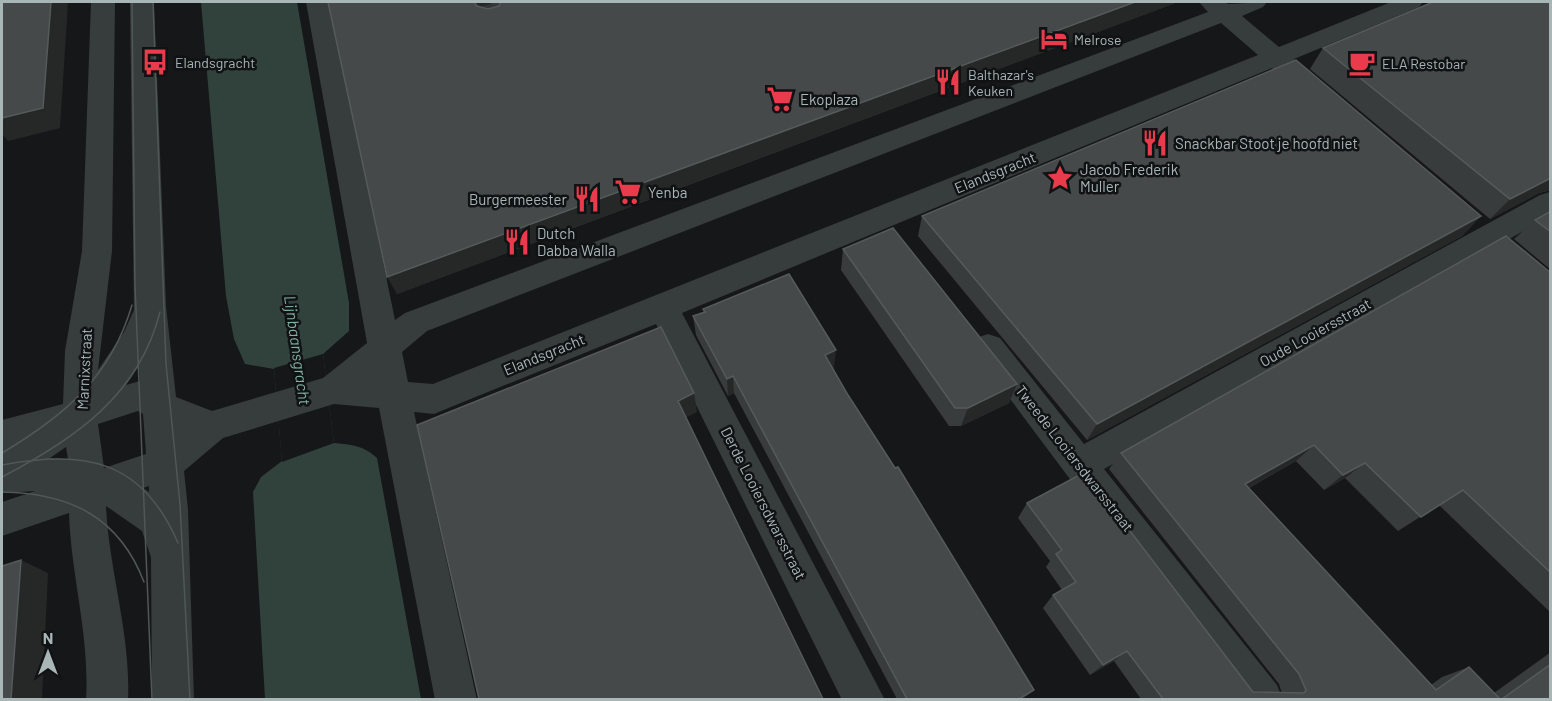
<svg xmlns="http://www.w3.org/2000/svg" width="1552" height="701" font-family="Barlow,sans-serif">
  <rect width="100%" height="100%" fill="#161718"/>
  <!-- water -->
  <path fill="#31423d" d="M201 2H297L349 303V331L323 354 334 443C352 445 363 445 377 458L421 699H265L253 492 261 477 282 461 274 369 245 364 234 339 226 296Z"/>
  <!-- pier -->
  <path fill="#161718" d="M323 354 334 443 282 462 274 368Z"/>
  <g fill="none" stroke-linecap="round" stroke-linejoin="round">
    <!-- minor-tunnel -->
    <path stroke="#333738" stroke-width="28" stroke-dasharray="28 14" stroke-linecap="butt" d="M485 2 491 13"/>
    <!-- minor -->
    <g fill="#373c3c" fill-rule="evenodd">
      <path d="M91 2H115L112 251 98 370 124 332 134 310 130 2H154L166 306 176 397 212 411 323 378 367 343 306 2H330L395 320 405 313 1208 12 1199 2H1225L1228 4 1267 2 1263 7 1242 16 1279 47 1391 2H1423L1419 7 1294 59 1302 69 1298 75C1287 78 1281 76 1272 68L682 313 885 700H842L656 324 446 409 434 414 414 412 477 700H435L379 408 334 404 223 438 184 471 188 509 194 700H152L151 557 142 531 106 506C109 571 131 634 128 700H86C90 637 71 576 69 513L2 536V502L35 491 2 493V420L63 404 65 351 82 251ZM1221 23 1258 55 433 384 408 382 402 352 427 331ZM139 366 140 381 126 385ZM138 411 143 414 146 454 104 468 98 424ZM66 447 68 459 50 458ZM149 486V492L143 488Z"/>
      <path d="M1550 192V216L1104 469 1277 685 1283 700H1235L972 348 976 338 988 334 1000 338 1084 444 1540 195Z"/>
    </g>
    <!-- tram -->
    <g stroke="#505757" stroke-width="1.5">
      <path d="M132 2 135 285 152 700"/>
      <path d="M153 2 166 364 180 504 190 700"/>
      <path d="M2 453C64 416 111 377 132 305"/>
      <path d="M2 465C85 450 142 459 178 543"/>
      <path d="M2 477C75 439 139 395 160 312"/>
      <path d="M2 492C70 493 119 517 144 582"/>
    </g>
  </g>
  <!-- wall -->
  <g fill="#393c3c" fill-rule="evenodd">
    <path d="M328 2H1178L397 294ZM491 4 499 6 488 9 481 7 482 6Z"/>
    <path d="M1551 2V190L1539 193 1490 219 1310 69 1323 48Z"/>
    <path d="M1551 211V270L1514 239 1535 220Z"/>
    <path d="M922 216H1481L1462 236 1087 440 918 236Z"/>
    <path d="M843 249 1017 384 1009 403 961 426H949L841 270Z"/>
    <path d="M1551 273V613L1439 505 1398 531 1345 478 1324 490 1296 461 1249 488 1431 685 1442 677 1469 667 1494 693 1551 652V699H1141L1114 661 1090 675 1043 608 1053 595 1062 590 1046 567 1050 561 1018 518 1027 503 1253 692 1282 693 1279 684 1109 469 1121 453Z"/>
    <path d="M703 309 834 368H833L1023 699H897L734 393 728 396 696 335 693 316 704 312Z"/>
  </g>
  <!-- shaded-wall -->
  <g fill="#262828">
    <path d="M51 2H68L60 128 8 141 2 134V118Z"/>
    <path d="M473 2H491V4L482 6 477 14Z"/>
    <path d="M1135 2H1178L397 294 387 277Z"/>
    <path d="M1551 178V190L1539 193 1490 219 1510 199Z"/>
    <path d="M1481 216 1462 236 1087 440 1097 424Z"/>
    <path d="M836 350 834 368 823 373 825 355Z"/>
    <path d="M733 376 734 393 728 396 727 379Z"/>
    <path d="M1017 384 1009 403 961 426 968 408Z"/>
    <path d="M694 393 697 412 681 420 678 401Z"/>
    <path d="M1314 445 1296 461 1229 499 1245 484Z"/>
    <path d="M1365 463 1345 478 1324 490 1343 475Z"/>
    <path d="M21 560 48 573 42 699H11Z"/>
    <path d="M1127 651 1114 661 1090 675 1103 665Z"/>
    <path d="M1034 690 1023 699H1019Z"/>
  </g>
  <!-- building -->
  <g fill="#454949" stroke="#555b5a" stroke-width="1.5">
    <path d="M2 2H51L43 108 2 118Z"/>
    <path d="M328 2H474L477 6 488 9 499 6 501 2H1135L387 277Z"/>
    <path d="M1433 2H1551V178L1510 199 1323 48Z"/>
    <path d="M1296 60 1481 216 1097 424 922 216Z"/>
    <path d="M1551 211V232L1535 220Z"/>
    <path d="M893 228 1017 384 968 408H955L843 249Z"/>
    <path d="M1506 236 1551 273V573L1463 490 1421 517 1365 463 1343 475 1314 445 1245 484 1436 690 1469 667 1500 699H1163L1127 651 1103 665 1053 595 1076 582 1056 554 1062 550 1027 503 1085 472 1253 692 1304 693 1306 690 1299 674 1121 453Z"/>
    <path d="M789 274 836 350 825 355 848 395 895 468 898 467 1034 690 1019 699H907L733 376 727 379 693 316 705 312 703 309Z"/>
    <path d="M661 327 694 393 678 401 823 699H479L417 425Z"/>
    <path d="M21 560 11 699H2V566Z"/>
    <path d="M1551 664V699H1502Z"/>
  </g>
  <!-- icons -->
  <defs>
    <g id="hotel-bare" transform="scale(2.07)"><path d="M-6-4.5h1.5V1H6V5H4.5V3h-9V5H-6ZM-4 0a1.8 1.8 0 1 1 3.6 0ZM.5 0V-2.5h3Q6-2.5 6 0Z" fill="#ea3b4c" stroke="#111213" stroke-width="2.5" paint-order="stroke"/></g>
    <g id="bus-bare" transform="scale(2.07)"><path d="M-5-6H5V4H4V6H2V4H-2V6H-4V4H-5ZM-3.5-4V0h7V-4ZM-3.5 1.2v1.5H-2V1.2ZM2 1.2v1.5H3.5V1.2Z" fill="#ea3b4c" stroke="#111213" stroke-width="2.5" paint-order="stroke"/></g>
    <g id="cafe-bare" transform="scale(2.07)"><path d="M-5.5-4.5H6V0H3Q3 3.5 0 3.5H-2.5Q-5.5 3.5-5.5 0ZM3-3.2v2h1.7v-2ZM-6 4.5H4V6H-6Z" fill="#ea3b4c" stroke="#111213" stroke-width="2.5" paint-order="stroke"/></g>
    <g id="restaurant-bare" transform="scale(2.07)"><path d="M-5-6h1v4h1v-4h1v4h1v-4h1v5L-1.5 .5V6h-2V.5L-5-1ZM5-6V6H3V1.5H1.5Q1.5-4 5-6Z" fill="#ea3b4c" stroke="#111213" stroke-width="2.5" paint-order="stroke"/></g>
    <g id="supermarket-bare" transform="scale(2.07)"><path d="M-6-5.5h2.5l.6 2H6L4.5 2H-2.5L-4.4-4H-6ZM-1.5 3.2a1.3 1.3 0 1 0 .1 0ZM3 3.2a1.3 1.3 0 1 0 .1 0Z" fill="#ea3b4c" stroke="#111213" stroke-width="2.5" paint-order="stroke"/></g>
    <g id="sight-bare" transform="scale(2.07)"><path d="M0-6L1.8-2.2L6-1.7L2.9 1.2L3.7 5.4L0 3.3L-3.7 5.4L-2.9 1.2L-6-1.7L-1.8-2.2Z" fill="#ea3b4c" stroke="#111213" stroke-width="2.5" paint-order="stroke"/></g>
  </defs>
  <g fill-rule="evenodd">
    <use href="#hotel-bare" x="1054" y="39"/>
    <use href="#bus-bare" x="155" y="62"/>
    <use href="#cafe-bare" x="1362" y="63"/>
    <use href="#restaurant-bare" x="948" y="82"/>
    <use href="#supermarket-bare" x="780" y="99"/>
    <use href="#restaurant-bare" x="1155" y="143"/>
    <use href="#sight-bare" x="1060" y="178"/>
    <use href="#supermarket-bare" x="628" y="192"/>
    <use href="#restaurant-bare" x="587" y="199"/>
    <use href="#restaurant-bare" x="517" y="242"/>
  </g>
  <g text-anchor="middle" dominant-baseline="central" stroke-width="5" stroke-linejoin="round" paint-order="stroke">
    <!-- far-poi labels -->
    <g font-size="14" fill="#a8b7b6" stroke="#111213" text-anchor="start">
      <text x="1074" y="39">Melrose</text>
      <text x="175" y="62">Elandsgracht</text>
      <text x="1382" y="63">ELA Restobar</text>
      <text x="968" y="74">Balthazar's<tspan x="968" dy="16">Keuken</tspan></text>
    </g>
    <!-- poi labels -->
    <g font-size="15" fill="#a8b7b6" stroke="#111213" text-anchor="start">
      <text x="800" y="99">Ekoplaza</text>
      <text x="1175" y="143">Snackbar Stoot je hoofd niet</text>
      <text x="1080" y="169">Jacob Frederik<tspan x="1080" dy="17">Muller</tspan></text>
      <text x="648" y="192">Yenba</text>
      <text x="567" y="199" text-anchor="end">Burgermeester</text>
      <text x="537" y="233">Dutch<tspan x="537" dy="17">Dabba Walla</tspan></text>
    </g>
    <!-- street labels -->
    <g font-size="15" fill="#a8b7b6" stroke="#111213">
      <text transform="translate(995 172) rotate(-22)">Elandsgracht</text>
      <text transform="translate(1315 332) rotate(-29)">Oude Looiersstraat</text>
      <text transform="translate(544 354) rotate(-22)">Elandsgracht</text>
      <text transform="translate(84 369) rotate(-87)">Marnixstraat</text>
      <text transform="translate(1075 458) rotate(52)">Tweede Looiersdwarsstraat</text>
      <text transform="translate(764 503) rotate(63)">Derde Looiersdwarsstraat</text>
    </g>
    <!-- water labels -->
    <g font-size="16" font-style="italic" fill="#81b1a3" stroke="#111213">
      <text transform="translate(298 350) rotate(82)">Lijnbaansgracht</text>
    </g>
  </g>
  <!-- border -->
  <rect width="1552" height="701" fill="none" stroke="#a8b7b6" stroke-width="6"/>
  <!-- north arrow -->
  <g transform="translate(48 653)" stroke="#111213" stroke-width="4.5" paint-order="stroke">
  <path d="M0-4.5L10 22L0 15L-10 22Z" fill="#a8b7b6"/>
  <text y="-9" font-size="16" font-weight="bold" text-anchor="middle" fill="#a8b7b6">N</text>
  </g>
</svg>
